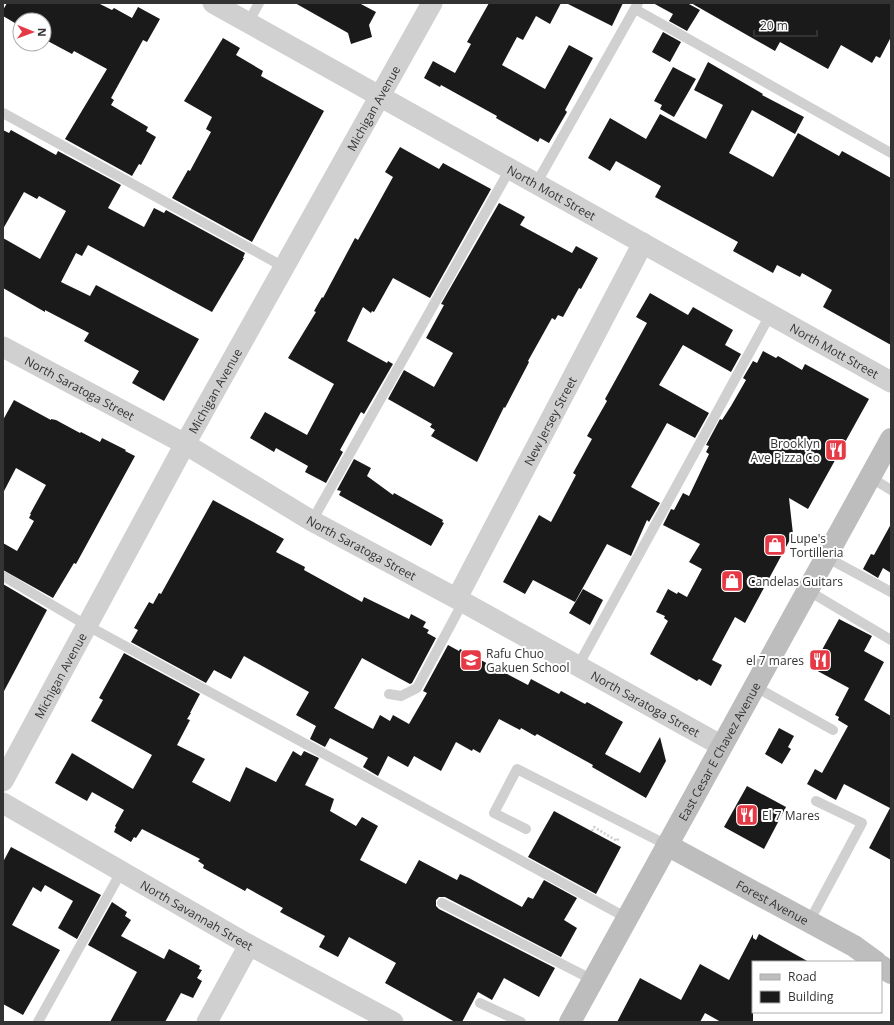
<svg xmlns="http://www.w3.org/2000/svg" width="894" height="1025" font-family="'Open Sans',sans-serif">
  <rect width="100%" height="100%" fill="#fff"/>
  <!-- building -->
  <g fill="#1a1a1a">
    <path d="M7 3H98L112 10 114 8 132 18 138 7 160 19 147 42 143 40 111 98 114 100 111 105 148 127 146 131 156 137 141 165 139 164 132 176 65 139 107 69 74 51 72 54 44 39V20H20V26L3 16V10Z"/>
    <path d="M295 3H359L376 12 369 25 372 37 351 44 348 33Z"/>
    <path d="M489 3H561L550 24 536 16 523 40 517 37 502 65 545 89 569 45 593 58 565 110 567 112 549 143 540 138 538 142 496 118 497 116 441 85 440 87 424 78 433 61 455 73 471 44 467 42Z"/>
    <path d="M566 3H623L612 26Z"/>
    <path d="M653 3H687L700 10 687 31 669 21 673 14Z"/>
    <path d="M691 3H891V37L880 58 876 56 872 63 841 45 828 69 780 42 775 51Z"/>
    <path d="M663 32 681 42 670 62 652 52Z"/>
    <path d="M223 38 240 48 236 55 263 71 261 76 324 111 252 242 172 198 188 170 190 171 211 132 206 129 212 117 184 101Z"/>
    <path d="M708 62 763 94 762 95 804 117 795 134 752 110 729 153 773 177 798 133 839 156 842 151 891 178V345L823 307 832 290 802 273 800 277 777 265 773 273 733 251 738 242 655 197 661 186 616 161 610 171 588 158 610 118 646 139 660 114 706 139 723 105 694 90Z"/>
    <path d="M673 67 696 79 674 117 660 109 662 105 654 101Z"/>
    <path d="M3 130 9 133 11 130 56 155 58 151 121 185 108 208 144 227 154 208 164 213 166 210 245 253 243 258H244L212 312 88 245 82 256 76 253 61 282 90 296 96 285 199 339 164 401 132 383 139 371 84 341 89 333 45 310V312L3 288V238L40 259 66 211 39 196 37 199 24 192 3 229Z"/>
    <path d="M400 147 439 169 443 163 491 189 430 298 393 278 374 312 372 311 371 313 363 307 347 341 387 363 388 361 393 364 364 414 361 412 340 450 343 452 326 483 305 472 308 466 276 448 274 452 250 438 265 412 307 435 334 384 288 358 316 312 314 311 322 297 323 298 355 238 358 240 393 177 385 172Z"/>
    <path d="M499 203 525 217 520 225 572 253 576 246 598 258 581 289 579 288 563 317 558 315 555 320 552 318 528 361 529 362 527 366 505 408 504 407 477 462 431 436 435 430 430 427 432 424 388 399 404 370 434 387 453 353 426 338 444 305 441 304Z"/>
    <path d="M650 293 688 315 693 307 733 330 725 345 741 354 731 372 683 345 659 385 709 413 695 438 667 423 631 487 660 503 649 522 647 520 631 556 607 544 575 602 533 580 525 594 503 582 539 515 551 522 576 475 573 473 592 439 587 436 607 401 605 399 647 323 636 317Z"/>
    <path d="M763 351 776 358 778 356 802 370 805 364 869 399 808 509 789 498 793 534 745 623 735 617 712 660 722 665 711 686 699 679 697 681 650 654 668 621 664 618 665 616 656 612 668 589 677 594 678 592 687 597 702 569 689 562 700 544 663 525 671 509 674 510 683 493 689 496 709 454 706 452 709 446 706 445 720 419 722 420 731 406 746 380 743 378 753 361 757 363Z"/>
    <path d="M14 400 51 420V419L56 420 80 433 81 432 100 442 102 438 126 450 125 451 135 456 76 564 74 563 53 598 3 570V543L17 551 34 521 29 518 31 514H30L46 485 16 468 3 493V420Z"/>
    <path d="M354 459 371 468 367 476 393 495 394 493 443 520 442 522 444 523 431 546 339 495 341 491 337 490Z"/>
    <path d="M213 500 284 539 276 552 305 567 304 570 362 602 364 597 409 619 411 614 426 622 423 627 429 630 427 633 436 638 412 683 410 684 362 658 334 708 373 729 380 715 390 721 393 715 409 724 427 693 423 691 448 645 459 651 460 649 528 685 531 679 559 694 561 691 585 704 587 702 623 722 605 754 640 773 660 737 666 761 646 798 592 767 593 765 537 734 535 736 521 728 520 730 499 719 480 753 473 749 472 751 456 742 441 771 414 756 408 767 388 756 378 776 363 767 368 758 330 738 325 747 310 739 316 726 296 715 309 692 244 656 231 679 214 670 206 683 131 642 138 630 134 628 149 602 153 604 159 593 161 594Z"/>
    <path d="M891 524V573L883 568 878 578 863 569 871 554 874 555Z"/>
    <path d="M3 584 47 610 3 693Z"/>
    <path d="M583 589 603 600 590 625 569 613Z"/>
    <path d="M839 619 872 636 864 651 884 662 864 700 891 716V860L869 848 890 808 844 784 836 800 807 784 815 769 822 773 848 726 838 720 839 717 835 715 849 688 812 668Z"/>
    <path d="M124 653 200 694 190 713H191L187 719 190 720 177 745 205 759 192 782 230 802 246 767 276 782 293 751 301 756 304 751 319 758 305 785 334 799 330 811 356 826 362 817 378 826 360 860 406 884 419 860 457 880 460 874 469 878 522 907 528 897 533 899 544 880 577 898 564 920 577 928 561 957 445 897H439L436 900V906L439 909 555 968 539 997 504 978 492 1000 478 992 462 1022H455L385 983 396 963 349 937 338 957 319 947 325 936 280 912 283 908 247 888 245 891 203 868 204 865 198 861 200 859 142 829 136 838 134 837 131 842 114 832 116 827 115 826 124 810 92 792 87 801 55 783 72 753 133 789 152 755 91 721 103 700 99 698Z"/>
    <path d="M779 728 794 736 788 747 791 749 782 764 765 754Z"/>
    <path d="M747 786 786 807 764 849 724 827Z"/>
    <path d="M554 811 621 847 596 894 528 857Z"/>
    <path d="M11 847 101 895 77 939 58 928 73 901 45 885 41 892 33 887 12 925 60 950 23 1015 3 1004V862Z"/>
    <path d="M112 902 127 912 125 916 131 920 121 936 164 959 169 949 200 966 199 969 202 970 197 978 202 981 193 998 181 993 165 1022H110L137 972 88 945Z"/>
    <path d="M753 934V938L756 940 759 934 809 962H753V1022H721L705 1013 700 1022H617L640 978 681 1000 700 964 729 980Z"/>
  </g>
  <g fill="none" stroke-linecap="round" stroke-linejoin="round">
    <!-- path -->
    <path stroke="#cdcdcd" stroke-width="2.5" stroke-dasharray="2 2" stroke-linecap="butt" d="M592 831 594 827 617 841 619 837"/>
    <!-- lane -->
    <g stroke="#d0d0d0" stroke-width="10">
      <path d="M635 9 891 153"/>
      <path d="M248 23 259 3"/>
      <path d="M3 113 284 267"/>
      <path d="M536 184 638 3"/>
      <path d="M870 477 891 490"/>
      <path d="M312 521 510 169"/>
      <path d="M826 557 891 592"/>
      <path d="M3 576 86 625 627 918"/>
      <path d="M807 590 891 640"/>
      <path d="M578 666 770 315"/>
      <path d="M754 686 833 730"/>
      <path d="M389 694 401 696 417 688 463 602"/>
      <path d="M526 829 494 813 517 769 667 845"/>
      <path d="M442 903 593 980"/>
      <path d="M809 922 862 823 816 801"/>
      <path d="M480 1003 521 1022"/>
      <path d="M38 1022 121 872"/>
    </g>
    <!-- street -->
    <g stroke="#d0d0d0" stroke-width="21">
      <path id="s1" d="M213 3 891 382"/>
      <path id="s2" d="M3 347 185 444 312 521 463 602 722 746"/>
      <path id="s3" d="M457 598 643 243"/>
      <path id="s4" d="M3 781 185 444 432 3"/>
      <path id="s5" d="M3 803 249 945 393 1022"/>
      <path d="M207 1022 249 945"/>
    </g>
    <!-- secondary -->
    <g stroke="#bdbdbd" stroke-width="22">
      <path id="s6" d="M667 845 854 946 876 962"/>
      <path d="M881 966 891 973"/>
      <path id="s7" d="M570 1022 891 439"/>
    </g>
  </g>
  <!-- icons -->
  <defs>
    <g id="restaurant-square" transform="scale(1.15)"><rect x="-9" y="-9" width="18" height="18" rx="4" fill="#e63946" stroke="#fff"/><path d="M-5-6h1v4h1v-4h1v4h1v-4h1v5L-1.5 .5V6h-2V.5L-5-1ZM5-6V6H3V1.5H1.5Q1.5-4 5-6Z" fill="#fff"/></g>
    <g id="shop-square" transform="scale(1.15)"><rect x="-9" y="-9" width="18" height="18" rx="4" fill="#e63946" stroke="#fff"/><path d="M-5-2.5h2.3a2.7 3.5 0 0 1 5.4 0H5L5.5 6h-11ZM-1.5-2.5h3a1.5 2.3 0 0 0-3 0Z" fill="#fff"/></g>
    <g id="school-square" transform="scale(1.15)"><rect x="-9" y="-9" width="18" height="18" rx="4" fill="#e63946" stroke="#fff"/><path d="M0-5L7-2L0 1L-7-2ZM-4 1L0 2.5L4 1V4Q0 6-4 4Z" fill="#fff"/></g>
  </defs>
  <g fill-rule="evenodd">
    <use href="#restaurant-square" x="836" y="450"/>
    <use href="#shop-square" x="775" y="545"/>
    <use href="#shop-square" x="732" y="581"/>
    <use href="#school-square" x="471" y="660"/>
    <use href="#restaurant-square" x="820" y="660"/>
    <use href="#restaurant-square" x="747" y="815"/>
  </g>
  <g text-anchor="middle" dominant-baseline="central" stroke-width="4" stroke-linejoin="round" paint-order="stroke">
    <!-- street labels -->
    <g font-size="12" fill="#333" stroke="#fff">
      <text stroke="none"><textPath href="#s4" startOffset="768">Michigan Avenue</textPath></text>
      <text stroke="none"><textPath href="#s1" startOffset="388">North Mott Street</textPath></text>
      <text stroke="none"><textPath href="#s1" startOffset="712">North Mott Street</textPath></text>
      <text stroke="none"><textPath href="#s2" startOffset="87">North Saratoga Street</textPath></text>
      <text stroke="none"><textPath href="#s4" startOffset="444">Michigan Avenue</textPath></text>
      <text stroke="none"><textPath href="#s3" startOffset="200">New Jersey Street</textPath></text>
      <text stroke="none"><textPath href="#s2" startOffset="411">North Saratoga Street</textPath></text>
      <text stroke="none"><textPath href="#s4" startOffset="120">Michigan Avenue</textPath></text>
      <text stroke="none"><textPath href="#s2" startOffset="735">North Saratoga Street</textPath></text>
      <text stroke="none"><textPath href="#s7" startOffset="309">East Cesar E Chavez Avenue</textPath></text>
      <text stroke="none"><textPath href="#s6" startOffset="120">Forest Avenue</textPath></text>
      <text stroke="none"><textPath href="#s5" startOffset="224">North Savannah Street</textPath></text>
    </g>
    <!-- poi labels -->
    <g font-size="12" fill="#333" stroke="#fff" text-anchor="start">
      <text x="820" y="443" text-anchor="end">Brooklyn<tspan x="820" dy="14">Ave Pizza Co</tspan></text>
      <text x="790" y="538">Lupe's<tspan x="790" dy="14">Tortilleria</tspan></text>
      <text x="748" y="581">Candelas Guitars</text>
      <text x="486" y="653">Rafu Chuo<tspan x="486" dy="14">Gakuen School</tspan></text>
      <text x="804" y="660" text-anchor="end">el 7 mares</text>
      <text x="762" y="815">El 7 Mares</text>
    </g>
  </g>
  <!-- border -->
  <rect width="894" height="1025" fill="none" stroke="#333333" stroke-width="8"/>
  <!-- legend -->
  <rect x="752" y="961" width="130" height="52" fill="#ffffff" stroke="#adadad"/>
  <rect x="760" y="974" width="20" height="6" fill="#bdbdbd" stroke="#adadad"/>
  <text x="788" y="981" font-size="12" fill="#333333">Road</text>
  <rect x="760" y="991" width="20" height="12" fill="#1a1a1a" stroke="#adadad"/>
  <text x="788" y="1001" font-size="12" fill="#333333">Building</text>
  <!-- north arrow -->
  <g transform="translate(32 32) rotate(91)"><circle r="19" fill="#ffffff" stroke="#adadad"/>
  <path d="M0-3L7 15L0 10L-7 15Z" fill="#e63946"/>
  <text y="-6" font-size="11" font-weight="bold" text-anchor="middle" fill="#333333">N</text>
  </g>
  <!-- scale -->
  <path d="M754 30v6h63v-6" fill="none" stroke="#333333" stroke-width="2"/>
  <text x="760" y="30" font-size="12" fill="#333333" stroke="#ffffff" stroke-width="3" paint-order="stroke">20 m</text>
</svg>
